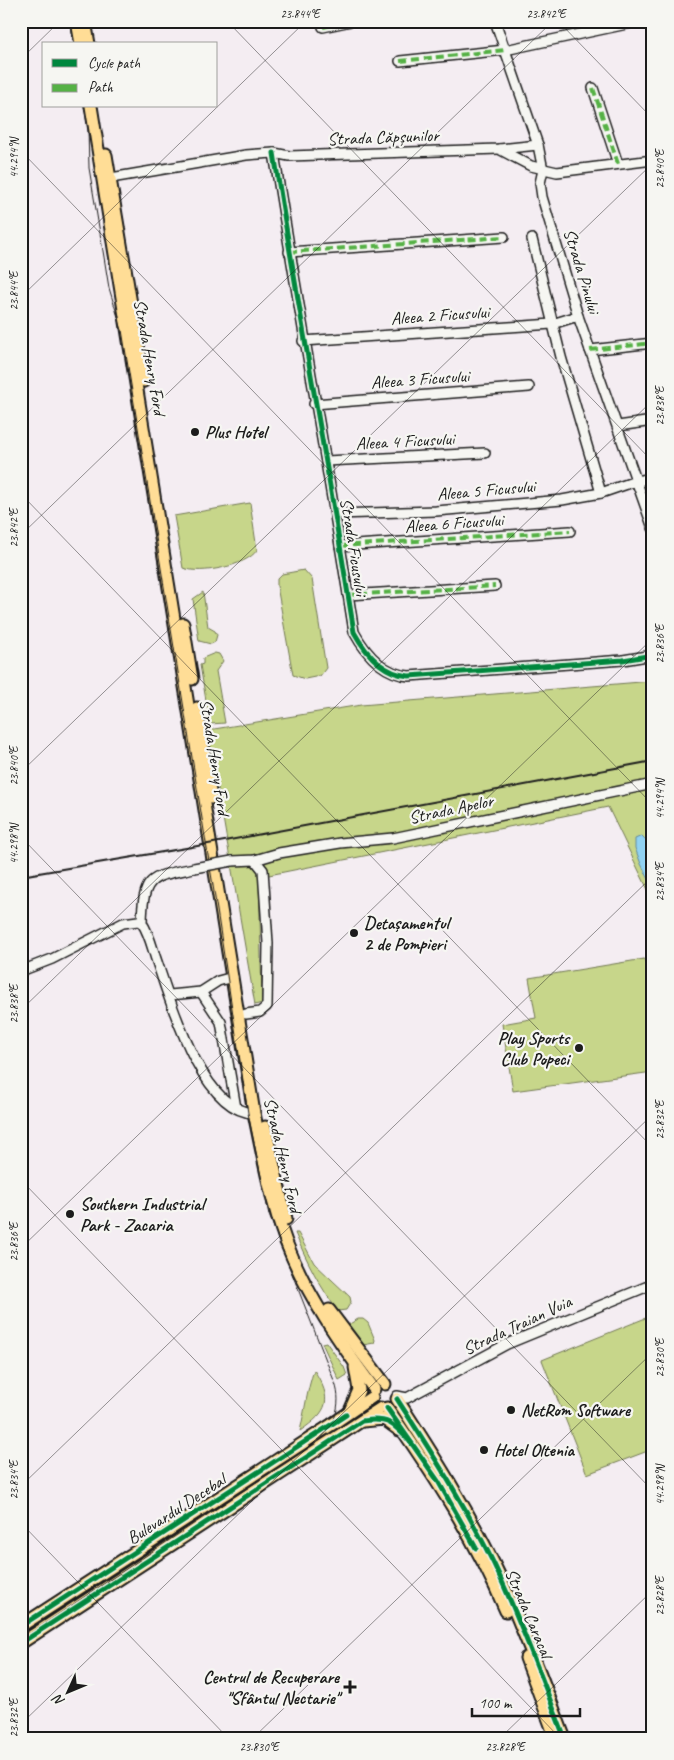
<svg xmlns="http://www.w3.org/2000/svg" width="674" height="1760" font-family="Caveat,sans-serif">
  <rect width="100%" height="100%" fill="#f4edf2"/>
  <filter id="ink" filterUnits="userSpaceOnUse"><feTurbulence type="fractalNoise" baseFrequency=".02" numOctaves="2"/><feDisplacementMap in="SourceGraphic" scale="10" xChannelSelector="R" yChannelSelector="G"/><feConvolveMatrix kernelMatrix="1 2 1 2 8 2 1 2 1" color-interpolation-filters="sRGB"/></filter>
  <g filter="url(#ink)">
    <!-- green -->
    <g fill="#c7d68a" stroke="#727953">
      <path d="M250 503 257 550C247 566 200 575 183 568L174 516Z"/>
      <path d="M304 570 312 579 326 668 320 676 305 679 293 675 277 586V579L282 574Z"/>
      <path d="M203 592 208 627 215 631 217 635 215 642 211 644 199 641 193 599Z"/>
      <path d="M215 653 219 654 223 661 216 671 225 723 210 724 200 665 203 664V658Z"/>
      <path d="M653 681V900L608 807 259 877 262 1003 255 1005 208 730 361 705Z"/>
      <path d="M644 959 653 980V1072L513 1091 502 1024 536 1018 529 978Z"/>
      <path d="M295 1233H298L314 1263 350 1297 351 1302 346 1310 338 1311C320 1287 306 1260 295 1233Z"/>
      <path d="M653 1315V1449L587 1474 542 1360Z"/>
      <path d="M358 1319H363L368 1323 375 1340 374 1343 363 1345 348 1325Z"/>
      <path d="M326 1342 344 1367 347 1375 339 1380 322 1343Z"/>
      <path d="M314 1370C333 1400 329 1411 300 1431 305 1410 307 1390 314 1370Z"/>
    </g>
    <!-- water -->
    <path fill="#91d2f2" stroke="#62899c" d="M642 836 653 847V887L641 864 635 848V839Z"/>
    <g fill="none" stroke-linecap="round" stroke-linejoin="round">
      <!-- minor casing -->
      <g stroke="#1c1c1c" stroke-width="12">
        <g id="minor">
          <path d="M495 21 538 145 543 170 540 183 542 197 578 316 653 528"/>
          <path d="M323 27 351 21"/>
          <path d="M400 61 505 50 641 21"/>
          <path d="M593 88 618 164"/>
          <path d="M499 149 531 166 557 172 653 160"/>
          <path d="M274 153C299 313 329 472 354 632 366 654 383 674 409 676L623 660 653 655"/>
          <path d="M111 178 246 155 274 153 289 156 499 149 538 145"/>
          <path d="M532 239 561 357 601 493"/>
          <path d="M289 252 504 237"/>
          <path d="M303 341 552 324 578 316"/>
          <path d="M590 350 653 343"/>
          <path d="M314 404 529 387"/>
          <path d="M618 426 653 421"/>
          <path d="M326 461 485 453"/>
          <path d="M336 514 436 511 562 500 601 493 636 481 653 478"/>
          <path d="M340 546 570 531"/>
          <path d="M348 595 495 586"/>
          <path d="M232 861 255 860 279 853 340 843 393 838 653 784"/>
          <path d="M142 923C143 875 151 877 194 868"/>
          <path d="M21 971 52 959 123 923 138 921 142 923C149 933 152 947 156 959 170 1000 202 1112 254 1113"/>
          <path d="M201 992 221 1022 236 1108"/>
          <path d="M170 995 201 992 218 981 233 977"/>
          <path d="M246 1014 260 1012 267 1006 268 943 263 870 255 860"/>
          <path d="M397 1396 407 1398 507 1344 653 1284"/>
        </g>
      </g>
      <!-- major casing -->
      <g stroke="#1c1c1c" stroke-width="15">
        <g id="major">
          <path d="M77 21 81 44"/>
          <path d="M85 21 89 44"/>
          <path d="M91 106 254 1113C263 1157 271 1201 286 1242 307 1296 340 1343 374 1389"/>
          <path d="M106 155 144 381"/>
          <path d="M183 624 192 679"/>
          <path d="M197 708 211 798"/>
          <path d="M265 1127 286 1219"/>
          <path d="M329 1310 385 1384"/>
          <path d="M397 1399C434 1456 471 1514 500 1577 524 1630 544 1684 565 1739"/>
          <path d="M387 1408C433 1473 475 1538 506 1611"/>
          <path d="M350 1411 359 1390 355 1367"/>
          <path d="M363 1421 384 1419 399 1430"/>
          <path d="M21 1626 331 1425 372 1397"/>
          <path d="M21 1643 381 1408"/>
          <path d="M526 1658 556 1739"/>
        </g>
      </g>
      <!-- minor -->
      <use href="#minor" stroke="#f6f6f2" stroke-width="9"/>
      <!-- major -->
      <use href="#major" stroke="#ffdd96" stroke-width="11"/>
      <!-- tram -->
      <g stroke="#1c1c1c" stroke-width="1">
        <path d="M70 21 74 44"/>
        <path d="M21 1639 315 1443C334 1429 343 1405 335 1383L269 1215 248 1113 217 910 122 330 109 288 104 257 89 168 88 129 84 106"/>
      </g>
      <!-- rail -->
      <path stroke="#1c1c1c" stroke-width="2" d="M21 876 192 847 653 761"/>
      <!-- minor-bridge casing -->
      <g stroke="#1c1c1c" stroke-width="12" stroke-linecap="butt">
        <path id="minor-bridge" d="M194 868 232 861"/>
      </g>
      <!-- minor-bridge -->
      <use href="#minor-bridge" stroke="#f6f6f2" stroke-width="9"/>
      <!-- quiet -->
      <g stroke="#55b145" stroke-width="4" stroke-dasharray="8 4" stroke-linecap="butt">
        <path d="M323 27 351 21"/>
        <path d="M400 61 505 50"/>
        <path d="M593 88 618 164"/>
        <path d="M289 252 504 237"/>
        <path d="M590 350 653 343"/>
        <path d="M340 546 570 531"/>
        <path d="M348 595 495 586"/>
      </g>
      <!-- cycleway casing -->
      <g stroke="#f6f6f2" stroke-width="8">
        <g id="cycleway">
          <path d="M274 153C299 313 329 472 354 632 366 654 383 674 409 676L623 660 653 655"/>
          <path d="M397 1399C434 1456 471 1514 500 1577 524 1630 544 1684 565 1739"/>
          <path d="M387 1408 438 1481 476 1548"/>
          <path d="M21 1626 346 1415"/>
          <path d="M21 1643 362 1421C389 1417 394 1424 412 1444"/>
        </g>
      </g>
      <!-- cycleway -->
      <use href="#cycleway" stroke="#00873e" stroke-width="5"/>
    </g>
  </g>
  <!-- ticks -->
  <path fill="none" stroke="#1c1c1c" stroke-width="1" stroke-opacity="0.45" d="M227 21 653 462M558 21 653 119M21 59 60 21M21 151 653 805M21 297 306 21M21 494 653 1148M21 535 553 21M21 772 653 163M21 837 653 1491M21 1010 653 400M21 1180 561 1739M21 1248 653 638M21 1486 653 876M21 1523 229 1739M21 1724 653 1114M252 1739 653 1352M499 1739 653 1590"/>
  <!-- markers -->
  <g fill="#1c1c1c" stroke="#f6f6f2" stroke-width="2">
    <circle cx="195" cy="432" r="5"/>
    <circle cx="354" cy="933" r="5"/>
    <circle cx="579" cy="1048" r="5"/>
    <circle cx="70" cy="1214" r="5"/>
    <circle cx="511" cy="1410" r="5"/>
    <circle cx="484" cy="1450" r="5"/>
    <path d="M347.5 1679.5h5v5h5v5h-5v5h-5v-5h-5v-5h5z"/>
  </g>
  <g text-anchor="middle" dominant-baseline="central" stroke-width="4.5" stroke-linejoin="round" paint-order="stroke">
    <!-- street labels -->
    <g font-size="18" fill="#1c1c1c" stroke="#f6f6f2">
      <text transform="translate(383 137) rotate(-2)">Strada Căpșunilor</text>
      <text transform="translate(582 271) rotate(73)">Strada Pinului</text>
      <text transform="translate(440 315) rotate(-4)">Aleea 2 Ficusului</text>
      <text transform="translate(150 357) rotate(80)">Strada Henry Ford</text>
      <text transform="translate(420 379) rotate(-4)">Aleea 3 Ficusului</text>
      <text transform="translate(405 441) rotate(-3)">Aleea 4 Ficusului</text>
      <text transform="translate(486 490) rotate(-5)">Aleea 5 Ficusului</text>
      <text transform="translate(454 523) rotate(-4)">Aleea 6 Ficusului</text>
      <text transform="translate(354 547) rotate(81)">Strada Ficusului</text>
      <text transform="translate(215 757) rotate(81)">Strada Henry Ford</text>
      <text transform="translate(451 809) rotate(-12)">Strada Apelor</text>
      <text transform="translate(283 1155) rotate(77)">Strada Henry Ford</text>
      <text transform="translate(517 1325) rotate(-25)">Strada Traian Vuia</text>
      <text transform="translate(176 1509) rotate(-33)">Bulevardul Decebal</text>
      <text transform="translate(529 1613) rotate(67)">Strada Caracal</text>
    </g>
    <!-- poi labels -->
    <g font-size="18" font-weight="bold" fill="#1c1c1c" stroke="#f6f6f2" text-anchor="start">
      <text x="205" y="432">Plus Hotel</text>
      <text x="364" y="923">Detașamentul<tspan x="364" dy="21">2 de Pompieri</tspan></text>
      <text x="569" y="1038" text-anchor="end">Play Sports<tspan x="569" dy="21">Club Popeci</tspan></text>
      <text x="80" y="1204">Southern Industrial<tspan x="80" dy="21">Park - Zacaria</tspan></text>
      <text x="521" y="1410">NetRom Software</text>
      <text x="494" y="1450">Hotel Oltenia</text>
      <text x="339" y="1677" text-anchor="end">Centrul de Recuperare<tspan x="339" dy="21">"Sfântul Nectarie"</tspan></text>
    </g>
  </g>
  <!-- margin -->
  <rect width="674" height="1760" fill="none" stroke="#f6f6f2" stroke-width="55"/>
  <!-- legend -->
  <rect x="42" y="42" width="175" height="65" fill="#f6f6f2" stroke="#9f9f9c"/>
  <rect x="52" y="59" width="25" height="8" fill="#00873e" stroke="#9f9f9c"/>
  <text x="88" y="68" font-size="15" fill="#1c1c1c">Cycle path</text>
  <rect x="52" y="84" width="25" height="8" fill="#55b145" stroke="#9f9f9c"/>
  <text x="88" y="92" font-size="15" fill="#1c1c1c">Path</text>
  <!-- north arrow -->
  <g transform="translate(68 1692) rotate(226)" stroke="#f6f6f2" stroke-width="4" paint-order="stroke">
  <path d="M0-4L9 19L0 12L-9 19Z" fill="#1c1c1c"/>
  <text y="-8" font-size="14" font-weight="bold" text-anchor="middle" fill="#1c1c1c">N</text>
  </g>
  <!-- scale -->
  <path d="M472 1708v8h108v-8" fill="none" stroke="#1c1c1c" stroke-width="2.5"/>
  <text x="479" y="1708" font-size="15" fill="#1c1c1c" stroke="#f6f6f2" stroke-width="4" paint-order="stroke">100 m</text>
  <rect x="28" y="28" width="618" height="1704" fill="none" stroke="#1c1c1c" stroke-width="2"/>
  <g font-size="12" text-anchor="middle" fill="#1c1c1c">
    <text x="300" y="18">23.844°E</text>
    <text x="546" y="18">23.842°E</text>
    <text transform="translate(14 158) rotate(-90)" y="4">44.294°N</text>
    <text transform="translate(660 169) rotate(-90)" y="4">23.840°E</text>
    <text transform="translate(14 291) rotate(-90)" y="4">23.844°E</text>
    <text transform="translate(660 406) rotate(-90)" y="4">23.838°E</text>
    <text transform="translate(14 528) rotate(-90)" y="4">23.842°E</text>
    <text transform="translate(660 644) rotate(-90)" y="4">23.836°E</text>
    <text transform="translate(14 766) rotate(-90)" y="4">23.840°E</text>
    <text transform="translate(660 799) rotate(-90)" y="4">44.294°N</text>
    <text transform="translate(14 844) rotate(-90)" y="4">44.298°N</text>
    <text transform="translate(660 882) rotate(-90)" y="4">23.834°E</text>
    <text transform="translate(14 1004) rotate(-90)" y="4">23.838°E</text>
    <text transform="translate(660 1120) rotate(-90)" y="4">23.832°E</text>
    <text transform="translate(14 1242) rotate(-90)" y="4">23.836°E</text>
    <text transform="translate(660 1358) rotate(-90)" y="4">23.830°E</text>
    <text transform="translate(14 1480) rotate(-90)" y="4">23.834°E</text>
    <text transform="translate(660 1485) rotate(-90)" y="4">44.298°N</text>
    <text transform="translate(660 1596) rotate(-90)" y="4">23.828°E</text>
    <text transform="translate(14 1718) rotate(-90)" y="4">23.832°E</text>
    <text x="259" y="1751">23.830°E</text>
    <text x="505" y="1751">23.828°E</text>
  </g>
</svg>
